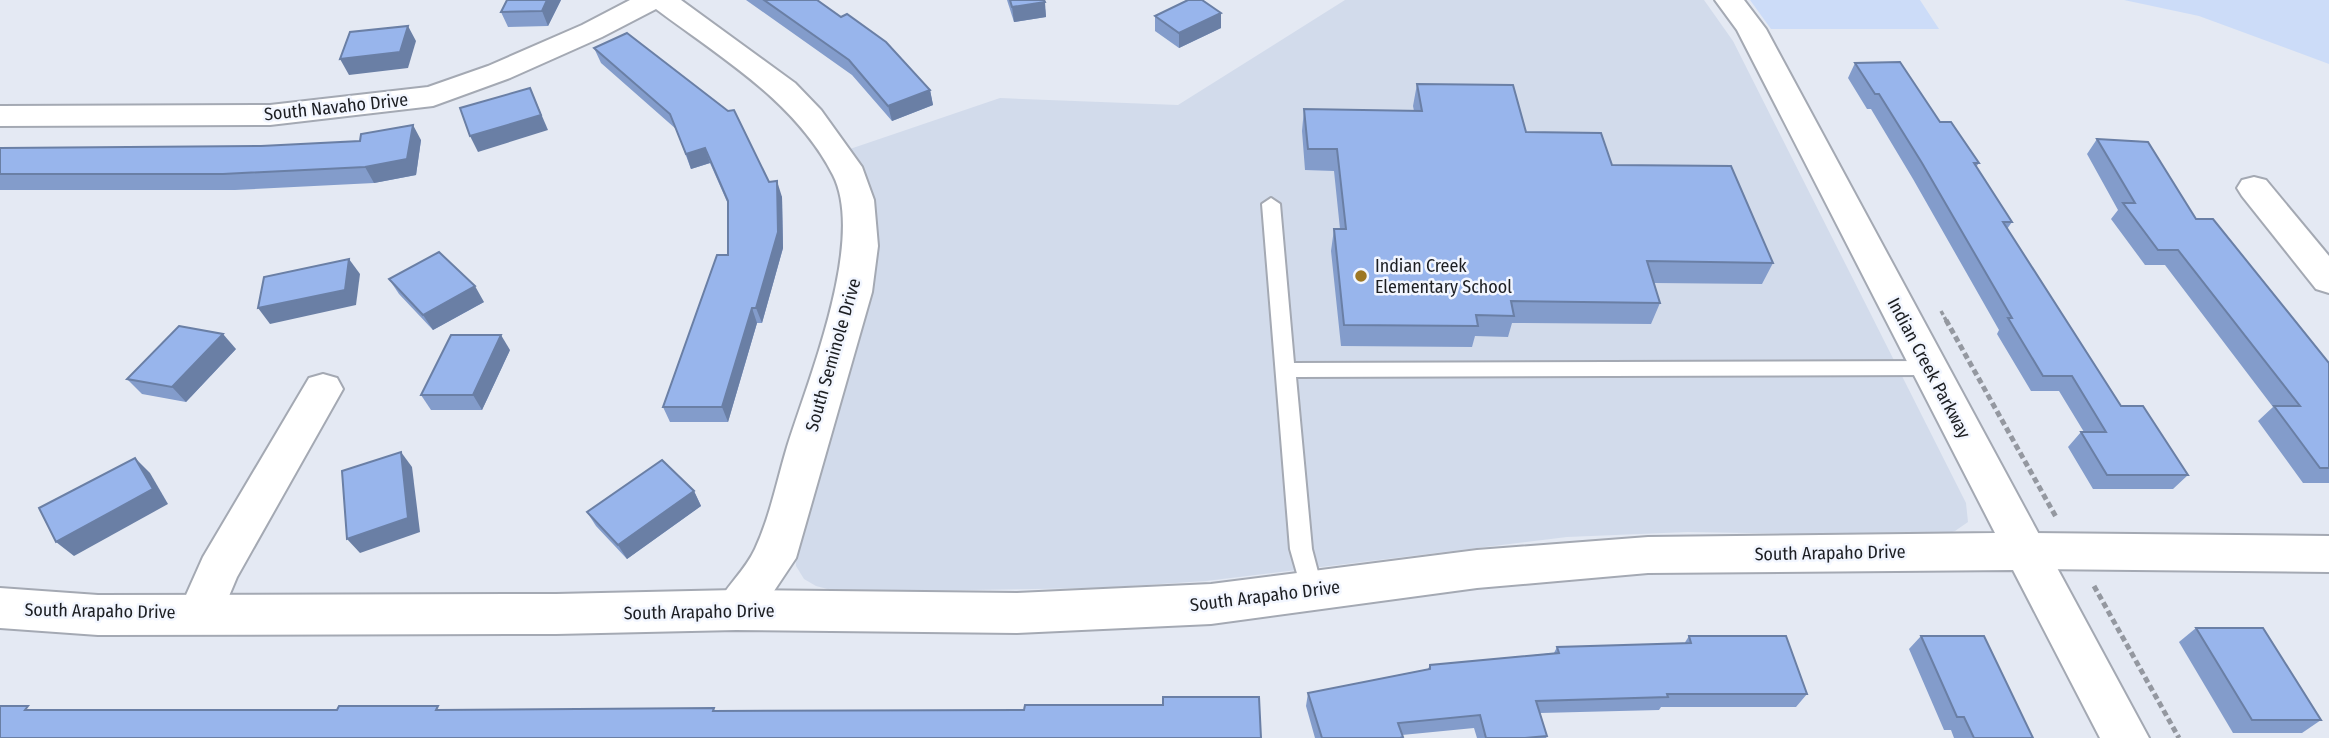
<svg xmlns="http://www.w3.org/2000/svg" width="2329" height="738" font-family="'Fira Sans Condensed',sans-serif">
  <rect width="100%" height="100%" fill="#e4e9f3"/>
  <!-- built -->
  <path fill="#d2dbeb" d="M1345 0H1704L1733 41 1966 503 1968 522 1955 531 1939 536 1688 532 1567 537 1206 581 1099 588 839 592 816 586 804 579 796 566 795 548 876 253 875 208 863 173 850 149 1000 98 1178 105Z"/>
  <!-- green -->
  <g fill="#ccdcf8">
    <path d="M1750 0H1920L1939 29H1771Z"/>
    <path d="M2124 0H2329V64L2199 16Z"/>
  </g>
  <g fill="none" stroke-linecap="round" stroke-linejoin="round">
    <!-- lane casing -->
    <g stroke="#a4a9b3" stroke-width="4">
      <path id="lane" d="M1271 198 1280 204 1294 363 1929 361 1936 363 1939 368 1936 373 1929 375 1296 377 1312 549 1323 591 1320 598 1312 601 1304 598 1290 549 1262 204Z"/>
    </g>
    <!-- street casing -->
    <g stroke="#a4a9b3" stroke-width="4">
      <g id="street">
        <path d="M630 0H681L795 83 821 110 862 167 874 200 878 246 872 292 796 558 752 624 736 630 720 624 714 610C724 588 745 571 755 549 770 517 777 480 787 447 808 380 866 240 833 175 795 101 720 57 656 9L602 37 510 78 433 106 270 125 0 126V106L270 105 428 87 488 66 582 25Z"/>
        <path d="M2254 177 2266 180 2329 256V293L2316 289 2242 196 2237 188 2242 180Z"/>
        <path d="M323 374 337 378 343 389 237 577 216 627 200 633 184 627 178 613 203 557 309 378Z"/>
        <path d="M2026 533 2329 536V572L2026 569 2011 564 2004 551 2011 538Z"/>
      </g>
    </g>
    <!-- secondary casing -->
    <g stroke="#a4a9b3" stroke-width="4">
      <path id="secondary" d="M1715 0H1744L1766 29 2149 738H2100L2013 570 1648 573 1477 588 1211 624 1017 633 736 630 556 634 98 635 0 628V588L98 595 556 594 736 590 1017 593 1211 584 1477 550 1648 537 1995 533 1737 30Z"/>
    </g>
    <!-- path-far1 -->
    <path stroke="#9498a0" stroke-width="3.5" stroke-dasharray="4.5 2.5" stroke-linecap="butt" d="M1941 311 1947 322"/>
    <!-- path -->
    <g stroke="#9498a0" stroke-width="5" stroke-dasharray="6 3.5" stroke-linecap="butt">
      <path d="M1946 320 2056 517"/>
      <path d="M2094 586 2179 738"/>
    </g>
    <!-- lane -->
    <use href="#lane" fill="#fff" fill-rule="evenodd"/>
    <!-- street -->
    <use href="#street" fill="#fff" fill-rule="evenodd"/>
    <!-- secondary -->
    <use href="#secondary" fill="#fff" fill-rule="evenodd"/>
  </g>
  <!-- wall -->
  <g fill="#839ccb">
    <path d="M561 0 548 26 508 27 501 12Z"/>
    <path d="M746 0H817L841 17 930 90 933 105 892 121 852 75Z"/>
    <path d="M1007 0H1044L1046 17 1014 22Z"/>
    <path d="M1155 16 1221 28 1179 48 1155 31Z"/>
    <path d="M594 48 769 182 782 197 783 248 762 323H757L728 422H670L663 407 728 255V204L710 163 691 169 676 129 601 63Z"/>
    <path d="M1855 63 1940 122 1979 163 1976 167 2012 222 2007 229 2121 406 2188 475 2173 489H2093L2068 447 2081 432H2084L2059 391H2031L1997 334 1999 330 1913 179 1871 109H1867L1848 78Z"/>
    <path d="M1417 84 1526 132 1612 165 1773 263 1762 284 1654 283 1660 303 1651 324 1512 323 1508 337 1475 336 1472 347 1341 346 1331 251 1334 229H1340L1334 171 1305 170 1302 131 1304 109 1414 111 1413 106Z"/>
    <path d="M2097 139 2196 219 2329 363V483H2303L2258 421 2273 407 2165 265H2145L2111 219 2118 210 2087 154Z"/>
    <path d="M421 140 416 175 374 183 235 190H0V148L261 146Z"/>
    <path d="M389 279 484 302 433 330 399 294Z"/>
    <path d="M236 349 186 402 142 394 127 379Z"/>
    <path d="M510 350 482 410H431L421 395Z"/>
    <path d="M694 491 701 506 627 559 596 526 587 512Z"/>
    <path d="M2196 628 2321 720 2302 733H2233L2179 642Z"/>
    <path d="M1689 636 1807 694 1796 707H1661L1659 710 1540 713 1547 736 1546 738H1477L1474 728 1402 735 1403 738H1315L1306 706 1308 693 1428 669 1430 665 1554 653 1557 647 1684 644Z"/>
    <path d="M1921 636 2033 738H1954L1951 730H1944L1909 649Z"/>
  </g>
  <!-- shaded-wall -->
  <g fill="#6a7fa5">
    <path d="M547 0H561L548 26 542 11Z"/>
    <path d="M1045 2 1046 17 1014 22 1012 7Z"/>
    <path d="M1221 13V28L1179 48V33Z"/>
    <path d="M408 26 416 41 408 68 349 75 340 59Z"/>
    <path d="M530 88 548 130 478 152 470 136Z"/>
    <path d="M930 90 933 105 892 121 888 106Z"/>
    <path d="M413 125 421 140 416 175 374 183 365 167Z"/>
    <path d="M705 148 710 163 691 169 686 154Z"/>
    <path d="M777 181 782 197 783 248 762 323 756 308Z"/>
    <path d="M349 259 360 274 356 305 270 324 258 308Z"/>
    <path d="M475 286 484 302 433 330 423 315Z"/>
    <path d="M752 308 757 323 728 422 722 407Z"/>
    <path d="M223 334 236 349 186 402 172 387Z"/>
    <path d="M501 335 510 350 482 410 473 395Z"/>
    <path d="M401 452 412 467 420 532 360 553 347 539Z"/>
    <path d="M135 458 150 473 168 504 74 556 56 542Z"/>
    <path d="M694 491 701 506 627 559 618 545Z"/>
  </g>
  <!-- building -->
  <g fill="#98b5ec" stroke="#6a7fa5" stroke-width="2">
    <path d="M507 0H547L542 11 501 12Z"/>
    <path d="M764 0H817L841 17 847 14 886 42 930 90 888 106 849 60Z"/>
    <path d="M1010 0H1044L1045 2 1012 7Z"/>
    <path d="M1188 0H1202L1221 13 1179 33 1155 16Z"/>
    <path d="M408 26 400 52 340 59 350 32Z"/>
    <path d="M627 33 728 111 734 110 769 182 777 181 778 232 756 308H752L722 407H663L717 255H728V201L705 148 686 154 670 114 594 48Z"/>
    <path d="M1900 62 1940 122H1951L1979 163H1974L2012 222H2003L2121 406H2143L2188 475H2107L2081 432H2106L2072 376H2043L2008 318H2012L1922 163 1879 94H1875L1855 63Z"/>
    <path d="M1417 84 1513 85 1526 132 1601 133 1612 165 1731 166 1773 263 1647 261 1660 303 1511 301 1514 316 1476 315 1478 326 1344 325 1334 229H1346L1337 149H1308L1304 109 1422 111Z"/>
    <path d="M530 88 541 115 470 136 460 108Z"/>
    <path d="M413 125 407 159 365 167 223 174H0V148L261 146 360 141 361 134Z"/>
    <path d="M2097 139 2148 142 2196 219H2213L2329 363V468H2320L2274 406H2300L2178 250H2158L2123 203H2135Z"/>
    <path d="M439 252 475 286 423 315 389 279Z"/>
    <path d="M349 259 345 290 258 308 264 277Z"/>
    <path d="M179 326 223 334 172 387 127 379Z"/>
    <path d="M451 335H501L473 395H421Z"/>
    <path d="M401 452 408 518 347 539 342 471Z"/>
    <path d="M135 458 153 489 56 542 39 508Z"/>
    <path d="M662 460 694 491 618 545 587 512Z"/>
    <path d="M2196 628H2263L2321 720H2252Z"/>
    <path d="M1689 636H1786L1807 694H1667L1668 697 1536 701 1547 736 1525 738H1486L1480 715 1398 723 1403 737 1400 738H1322L1308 693 1430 669V665L1559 653 1557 647 1691 643Z"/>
    <path d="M1921 636H1984L2033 738H1974L1964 717H1957Z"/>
    <path d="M1163 697H1259L1261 738H0V706H28L25 710H337L339 706H438L436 710 714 708 713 711 1024 710 1025 705H1163Z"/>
  </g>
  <!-- markers -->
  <circle fill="#9d7723" stroke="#f2f6ff" stroke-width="2.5" cx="1361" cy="276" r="7"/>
  <g text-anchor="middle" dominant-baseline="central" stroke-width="5" stroke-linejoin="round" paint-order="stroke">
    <!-- street labels -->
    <g font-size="18" fill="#1c1e22" stroke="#f2f6ff">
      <text transform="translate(336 107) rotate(-6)">South Navaho Drive</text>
      <text transform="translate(833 355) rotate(-74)">South Seminole Drive</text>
      <text transform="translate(1929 368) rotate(62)">Indian Creek Parkway</text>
      <text transform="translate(1830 553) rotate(-1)">South Arapaho Drive</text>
      <text transform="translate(1265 596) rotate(-7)">South Arapaho Drive</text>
      <text transform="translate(100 611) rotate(1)">South Arapaho Drive</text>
      <text transform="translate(699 612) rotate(-1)">South Arapaho Drive</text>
    </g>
    <!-- poi labels -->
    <g font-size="18" fill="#1c1e22" stroke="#f2f6ff" text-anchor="start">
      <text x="1375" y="266">Indian Creek<tspan x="1375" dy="21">Elementary School</tspan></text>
    </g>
  </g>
</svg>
